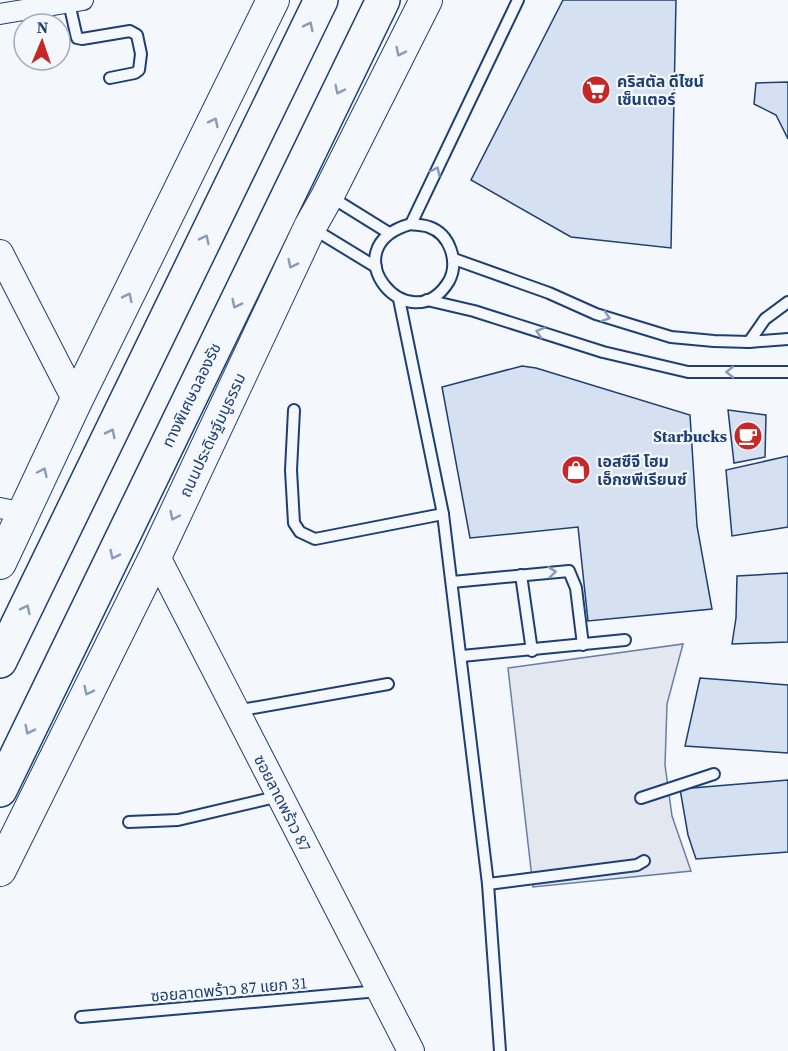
<svg xmlns="http://www.w3.org/2000/svg" width="788" height="1051" font-family="'Source Serif 4','Noto Sans Thai',serif">
  <rect width="100%" height="100%" fill="#f4f7fb"/>
  <!-- parking -->
  <path fill="#e3e8f0" stroke="#687fa3" stroke-width="1.5" d="M683 644 667 704 665 765 672 816 691 871 533 887 508 668Z"/>
  <!-- building -->
  <g fill="#d5e0f0" stroke="#1d3f73" stroke-width="1.5">
    <path d="M563 0H676L671 248 571 237 471 180Z"/>
    <path d="M788 82V139L776 115 754 104 756 83Z"/>
    <path d="M522 366 536 368 690 415 697 526 712 609 588 621 578 527 470 538 442 387Z"/>
    <path d="M728 410 766 415 765 457 734 463Z"/>
    <path d="M788 456V527L732 536 726 470Z"/>
    <path d="M788 573V642L732 644 736 618 737 576Z"/>
    <path d="M700 678 788 685V753L685 746Z"/>
    <path d="M788 780V852L696 859 688 835 680 789Z"/>
  </g>
  <g fill="none" stroke-linecap="round" stroke-linejoin="round">
    <!-- service casing -->
    <g stroke="#1d3f73" stroke-width="14">
      <g id="service">
        <path d="M69 3 77 38 82 39 130 31 137 35 141 54 139 70 135 73 110 78"/>
        <path d="M331 197 389 233"/>
        <path d="M411 224C417 225 424 225 429 227 450 234 459 262 449 281 410 345 328 247 411 224L518 0"/>
        <path d="M312 228 376 267"/>
        <path d="M454 259 549 293 596 314 671 337 714 341 749 342 788 339"/>
        <path d="M399 299 443 514 488 884 500 1051"/>
        <path d="M427 300 474 311 603 352 688 372H788"/>
        <path d="M749 342 765 319 788 302"/>
        <path d="M294 410 291 470 294 523 300 532 315 539 443 514"/>
        <path d="M521 575 532 651"/>
        <path d="M452 582 569 571 576 588 583 645"/>
        <path d="M462 656 625 640"/>
        <path d="M236 711 388 684"/>
        <path d="M641 798 714 774"/>
        <path d="M129 822 178 820 280 796"/>
        <path d="M488 884 637 865 644 861"/>
        <path d="M81 1017 379 991"/>
      </g>
    </g>
    <!-- minor casing -->
    <g stroke="#1d3f73" stroke-width="22">
      <g id="minor">
        <path d="M0 14 83 0"/>
        <path d="M0 508 24 513"/>
      </g>
    </g>
    <!-- tertiary casing -->
    <g stroke="#1d3f73" stroke-width="28">
      <g id="tertiary">
        <path d="M0 253 76 401"/>
        <path d="M156 555 411 1051"/>
      </g>
    </g>
    <!-- primary casing -->
    <g stroke="#1d3f73" stroke-width="34">
      <g id="primary">
        <path d="M0 563 76 401 273 0"/>
        <path d="M0 870 156 555 310 227 328 195 426 0"/>
      </g>
    </g>
    <!-- motorway casing -->
    <g stroke="#1d3f73" stroke-width="36">
      <g id="motorway">
        <path d="M0 661 321 0"/>
        <path d="M0 790 383 0"/>
      </g>
    </g>
    <!-- service -->
    <use href="#service" stroke="#f4f7fb" stroke-width="10"/>
    <!-- minor -->
    <use href="#minor" stroke="#f4f7fb" stroke-width="20"/>
    <!-- tertiary -->
    <use href="#tertiary" stroke="#f4f7fb" stroke-width="26"/>
    <!-- primary -->
    <use href="#primary" stroke="#f4f7fb" stroke-width="32"/>
    <!-- motorway -->
    <use href="#motorway" stroke="#f4f7fb" stroke-width="33"/>
  </g>
  <!-- one-way arrows -->
  <defs><path id="oneway-chevron" d="M-2-3.5L2.5 0L-2 3.5" fill="none" stroke-width="1.6" stroke-linecap="round" stroke-linejoin="round" transform="scale(1.5)"/></defs>
  <g stroke="#889bb7">
    <use href="#oneway-chevron" transform="translate(309 26) rotate(-64)"/>
    <use href="#oneway-chevron" transform="translate(400 52) rotate(116)"/>
    <use href="#oneway-chevron" transform="translate(339 90) rotate(116)"/>
    <use href="#oneway-chevron" transform="translate(214 122) rotate(-64)"/>
    <use href="#oneway-chevron" transform="translate(436 171) rotate(-65)"/>
    <use href="#oneway-chevron" transform="translate(205 239) rotate(-64)"/>
    <use href="#oneway-chevron" transform="translate(292 264) rotate(116)"/>
    <use href="#oneway-chevron" transform="translate(128 297) rotate(-64)"/>
    <use href="#oneway-chevron" transform="translate(236 304) rotate(116)"/>
    <use href="#oneway-chevron" transform="translate(606 317) rotate(17)"/>
    <use href="#oneway-chevron" transform="translate(540 332) rotate(-162)"/>
    <use href="#oneway-chevron" transform="translate(730 372) rotate(179)"/>
    <use href="#oneway-chevron" transform="translate(111 433) rotate(-64)"/>
    <use href="#oneway-chevron" transform="translate(43 472) rotate(-65)"/>
    <use href="#oneway-chevron" transform="translate(174 516) rotate(115)"/>
    <use href="#oneway-chevron" transform="translate(114 555) rotate(116)"/>
    <use href="#oneway-chevron" transform="translate(552 572) rotate(-6)"/>
    <use href="#oneway-chevron" transform="translate(26 609) rotate(-64)"/>
    <use href="#oneway-chevron" transform="translate(88 691) rotate(116)"/>
    <use href="#oneway-chevron" transform="translate(29 730) rotate(116)"/>
  </g>
  <!-- icons -->
  <defs>
    <g id="supermarket-disc" transform="scale(1.5)"><circle r="9.5" fill="#c62828" stroke="#f4f7fb"/><path d="M-6-5.5h2.5l.6 2H6L4.5 2H-2.5L-4.4-4H-6ZM-1.5 3.2a1.3 1.3 0 1 0 .1 0ZM3 3.2a1.3 1.3 0 1 0 .1 0Z" fill="#fff"/></g>
    <g id="cafe-disc" transform="scale(1.5)"><circle r="9.5" fill="#c62828" stroke="#f4f7fb"/><path d="M-5.5-4.5H6V0H3Q3 3.5 0 3.5H-2.5Q-5.5 3.5-5.5 0ZM3-3.2v2h1.7v-2ZM-6 4.5H4V6H-6Z" fill="#fff"/></g>
    <g id="shop-disc" transform="scale(1.5)"><circle r="9.5" fill="#c62828" stroke="#f4f7fb"/><path d="M-5-2.5h2.3a2.7 3.5 0 0 1 5.4 0H5L5.5 6h-11ZM-1.5-2.5h3a1.5 2.3 0 0 0-3 0Z" fill="#fff"/></g>
  </defs>
  <g fill-rule="evenodd">
    <use href="#supermarket-disc" x="596" y="90"/>
    <use href="#cafe-disc" x="748" y="436"/>
    <use href="#shop-disc" x="576" y="470"/>
  </g>
  <g text-anchor="middle" dominant-baseline="central" stroke-width="4.5" stroke-linejoin="round" paint-order="stroke">
    <!-- poi labels -->
    <g font-size="16" font-weight="bold" fill="#1d3f73" stroke="#f4f7fb" text-anchor="start">
      <text x="617" y="81">คริสตัล ดีไซน์<tspan x="617" dy="18">เซ็นเตอร์</tspan></text>
      <text x="727" y="436" text-anchor="end">Starbucks</text>
      <text x="597" y="461">เอสซีจี โฮม<tspan x="597" dy="18">เอ็กซพีเรียนซ์</tspan></text>
    </g>
    <!-- street labels -->
    <g font-size="16" fill="#1d3f73" stroke="#f4f7fb">
      <text transform="translate(191 395) rotate(-64)">ทางพิเศษฉลองรัช</text>
      <text transform="translate(212 435) rotate(-65)">ถนนประดิษฐ์มนูธรรม</text>
      <text transform="translate(283 803) rotate(63)">ซอยลาดพร้าว 87</text>
      <text transform="translate(229 989) rotate(-5)">ซอยลาดพร้าว 87 แยก 31</text>
    </g>
  </g>
  <!-- north arrow -->
  <g transform="translate(42 42) rotate(2)"><circle r="28" fill="#f4f7fb" stroke="#9eadc5" stroke-width="1.5"/>
  <path d="M0-4.5L10 22L0 15L-10 22Z" fill="#c62828"/>
  <text y="-9" font-size="16" font-weight="bold" text-anchor="middle" fill="#1d3f73">N</text>
  </g>
</svg>
